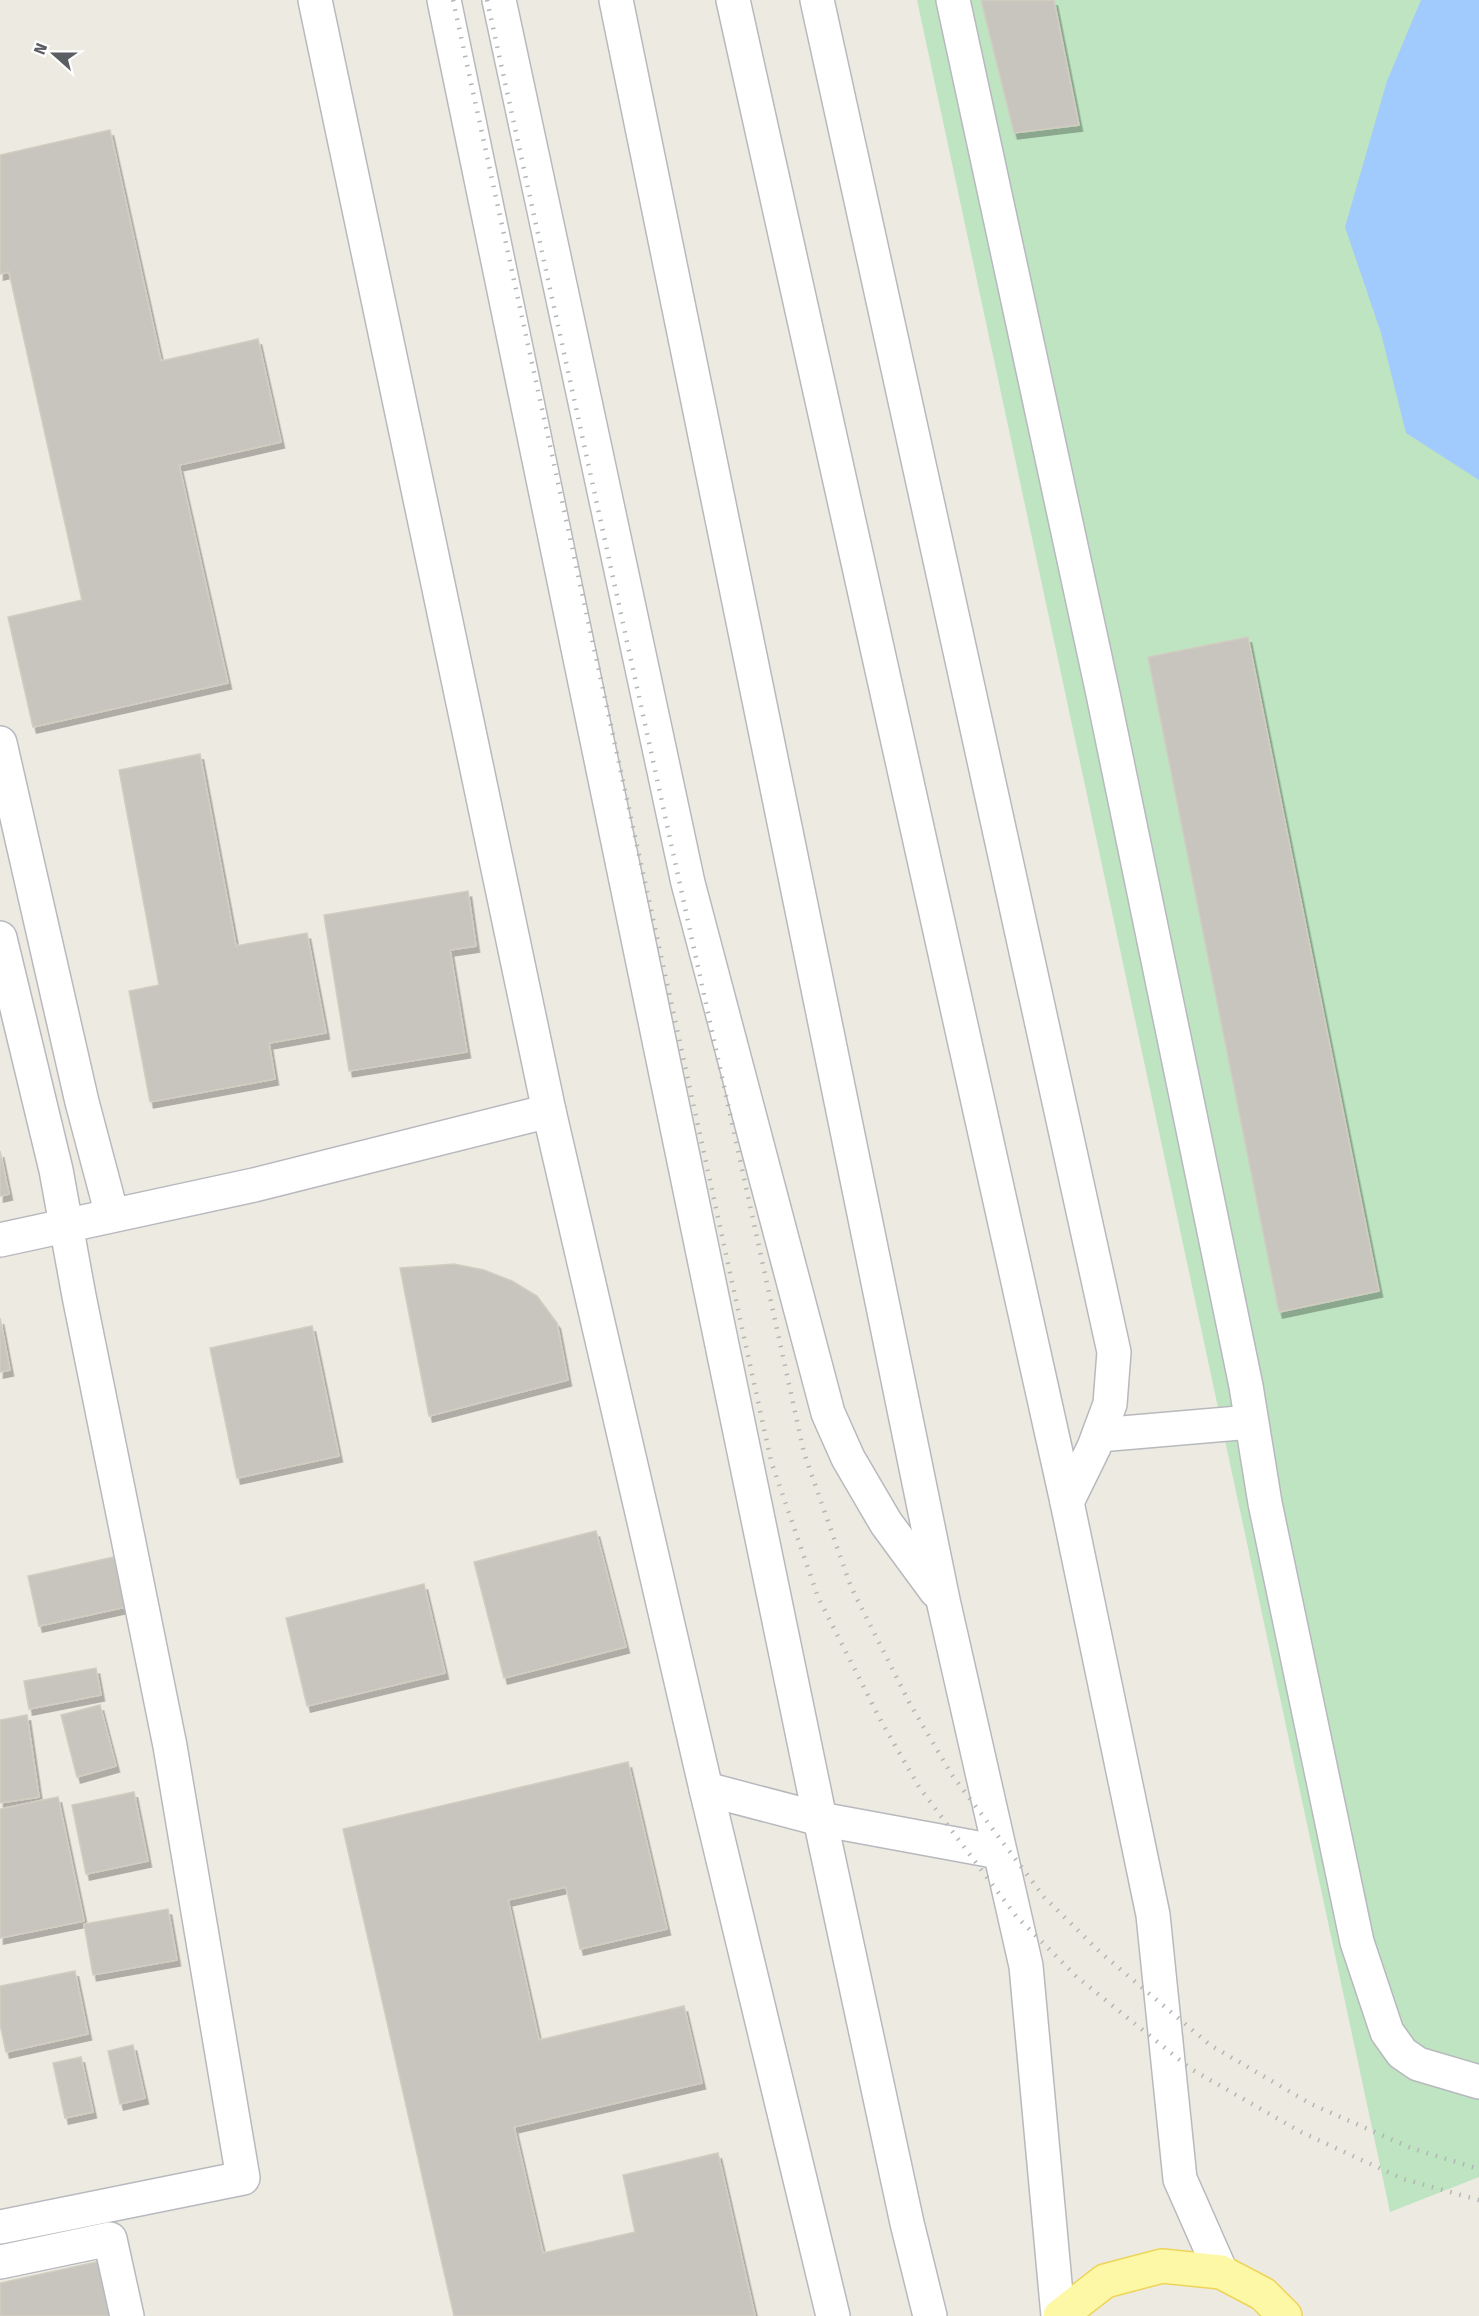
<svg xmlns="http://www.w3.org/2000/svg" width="1479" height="2316" font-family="'Fira Sans',sans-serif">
  <defs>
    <filter id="shadow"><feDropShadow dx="3.5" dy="6" stdDeviation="0" flood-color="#0004"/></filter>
  </defs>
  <rect width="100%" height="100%" fill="#edebe1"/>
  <!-- green -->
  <path fill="#bee4c2" d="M917 0H1479V2177L1390 2212Z"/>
  <!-- water -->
  <path fill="#a1cbfd" d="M1421 0H1479V480L1406 433 1381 333 1345 227 1387 81Z"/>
  <!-- building -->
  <g fill="#c8c5bf" stroke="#d1cdc0" stroke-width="1.5" filter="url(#shadow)">
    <path d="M981 0H1054L1079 125 1014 133Z"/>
    <path d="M110 130 161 361 258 339 281 442 179 465 228 683 33 727 8 617 82 600 9 272 0 274V155Z"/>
    <path d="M1248 637 1379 1291 1279 1312 1148 657Z"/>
    <path d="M200 754 236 946 307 933 326 1033 269 1043 275 1079 150 1102 129 991 159 985 119 770Z"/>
    <path d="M468 891 476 946 450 950 467 1052 349 1071 324 915Z"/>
    <path d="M0 1151 9 1194 0 1196Z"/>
    <path d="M454 1264 484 1270 512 1281 537 1296 557 1323 568 1380 429 1416 400 1268Z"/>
    <path d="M0 1318 10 1370 0 1372Z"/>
    <path d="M312 1326 339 1456 237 1478 210 1348Z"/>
    <path d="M596 1531 626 1647 504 1678 474 1562Z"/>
    <path d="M114 1557 126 1607 39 1626 28 1576Z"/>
    <path d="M424 1584 445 1673 307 1706 286 1618Z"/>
    <path d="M96 1668 101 1695 29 1709 24 1681Z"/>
    <path d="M100 1705 116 1766 77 1777 61 1715Z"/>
    <path d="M27 1715 39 1797 0 1803V1720Z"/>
    <path d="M628 1762 667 1929 580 1949 566 1887 508 1900 539 2040 684 2006 702 2083 514 2127 543 2253 635 2232 623 2175 718 2153 755 2316H454L343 1829Z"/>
    <path d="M134 1792 148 1861 86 1874 72 1805Z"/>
    <path d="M58 1797 84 1921 0 1938V1809Z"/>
    <path d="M168 1909 177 1960 93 1975 84 1924Z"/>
    <path d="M75 1971 88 2034 6 2052 0 2024V1986Z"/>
    <path d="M133 2045 145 2098 120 2104 108 2051Z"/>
    <path d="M81 2057 93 2112 65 2118 53 2063Z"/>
    <path d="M110 2259 121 2316H0V2283Z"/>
  </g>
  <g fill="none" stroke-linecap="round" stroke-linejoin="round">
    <!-- minor casing -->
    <g stroke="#b7b9be" stroke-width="36">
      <g id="minor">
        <path d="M315 0 549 1111 706 1789 833 2316"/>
        <path d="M444 0 820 1819 907 2223 930 2316"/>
        <path d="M499 0 688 883 828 1413 848 1458 886 1523 936 1591"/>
        <path d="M616 0 943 1600 1026 1966 1058 2316"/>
        <path d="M733 0 1067 1502 1153 1915 1180 2179 1221 2272"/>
        <path d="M817 0 1114 1352 1110 1404 1094 1447 1067 1502"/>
        <path d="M953 0 1103 694 1246 1386 1265 1503 1357 1942 1387 2032 1402 2053 1418 2064 1479 2082"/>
        <path d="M0 743 82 1102 112 1215"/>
        <path d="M0 938 56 1170 79 1296 170 1746 243 2178 0 2227"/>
        <path d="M0 1240 254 1185 549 1111"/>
        <path d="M1099 1435 1251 1422"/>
        <path d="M706 1789 820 1819 999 1852"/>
        <path d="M0 2262 110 2239 127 2316"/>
      </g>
    </g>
    <!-- major casing -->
    <g stroke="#eed459" stroke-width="36">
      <path id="major" d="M1060 2316 1105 2281 1162 2266 1221 2272 1263 2294 1285 2316"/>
    </g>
    <!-- minor -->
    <use href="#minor" stroke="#fff" stroke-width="33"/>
    <!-- major -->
    <use href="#major" stroke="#fdf8a6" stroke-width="33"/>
    <!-- rail -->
    <g stroke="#b4b5b5" stroke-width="4.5" stroke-dasharray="1.5 8" stroke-linecap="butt">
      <path d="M453 0 771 1461 818 1597 881 1721 919 1787 1016 1916 1077 1977 1191 2069 1301 2132 1403 2179 1479 2200"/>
      <path d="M487 0 804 1453 851 1587 910 1704 952 1775 1044 1897 1100 1952 1210 2045 1311 2104 1411 2148 1479 2169"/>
    </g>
  </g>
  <!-- north arrow -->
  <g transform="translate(54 54) rotate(291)" stroke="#ffffff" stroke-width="4.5" paint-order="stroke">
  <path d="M0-4.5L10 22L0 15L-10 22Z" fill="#5a5d62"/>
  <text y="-9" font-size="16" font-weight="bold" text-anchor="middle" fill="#5a5d62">N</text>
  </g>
</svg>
